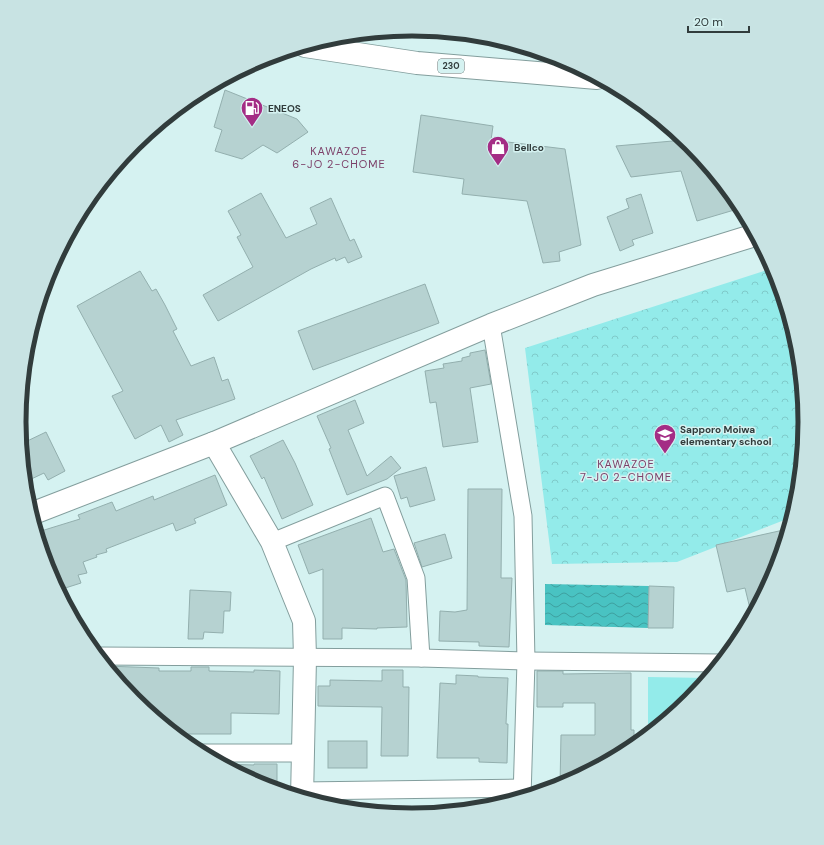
<svg xmlns="http://www.w3.org/2000/svg" width="824" height="845" font-family="'DM Sans',sans-serif">
  <defs>
    <pattern id="park-crowns" width="20" height="18" patternUnits="userSpaceOnUse"><rect width="20" height="18" fill="#93ebea"/><path d="M2 6a3 3 0 1 1 6 0M12 15a3 3 0 1 1 6 0" fill="none" stroke="#7fcaca"/></pattern>
    <pattern id="water-waves" width="16" height="10" patternUnits="userSpaceOnUse"><rect width="16" height="10" fill="#49c3c2"/><path d="M0 5q4-4 8 0t8 0" fill="none" stroke="#3da09f"/></pattern>
  </defs>
  <rect width="100%" height="100%" fill="#d5f2f1"/>
  <!-- green -->
  <path fill="#93ebea" d="M648 677 708 678 690 701 648 735Z"/>
  <!-- park -->
  <path fill="url(#park-crowns)" d="M773 268 775 272 797 346 805 423 797 499 792 517 677 562 552 564 525 348Z"/>
  <!-- water -->
  <path fill="url(#water-waves)" d="M545 584 649 586 648 628 545 625Z"/>
  <!-- building -->
  <g fill="#b6d2d1" stroke="#93afae">
    <path d="M225 90 297 119 308 132 277 153 263 145 242 159 215 151 222 130 214 127Z"/>
    <path d="M421 115 493 126 491 140 565 149 581 245 559 252 560 261 543 263 527 201 462 194 464 179 413 172Z"/>
    <path d="M684 140 690 145 739 204 741 208 697 221 681 171 631 177 616 146Z"/>
    <path d="M261 193 286 238 317 224 310 208 331 198 350 241 354 239 362 257 348 263 345 257 336 261 335 258 311 269 218 321 203 295 253 267 237 237 241 235 228 211Z"/>
    <path d="M641 194 653 233 632 240 634 245 620 251 607 217 629 208 626 199Z"/>
    <path d="M140 271 152 291 156 289 165 305 177 329 173 331 191 366 214 357 222 381 228 379 235 399 176 420 183 435 169 442 161 425 135 439 112 396 123 391 77 306Z"/>
    <path d="M425 284 439 323 313 370 298 331Z"/>
    <path d="M485 350 491 384 470 388 478 442 443 447 436 402 430 403 425 371 444 368 443 364 462 361V358L470 356V353Z"/>
    <path d="M355 400 364 423 348 430 367 476 391 456 401 468 387 479 347 495 329 449 331 448 317 416Z"/>
    <path d="M46 432 65 471 48 480 44 473 25 482 21 444Z"/>
    <path d="M283 440 295 463 313 505 282 519 264 477 262 479 250 456Z"/>
    <path d="M426 467 435 500 410 507 407 497 401 499 394 476Z"/>
    <path d="M215 475 227 505 194 519 196 523 176 531 173 523 106 549 107 552 96 555 97 557 83 562 87 573 78 575 81 583 59 590 41 531 80 519 78 515 112 502 116 511 153 496 154 500Z"/>
    <path d="M468 489H502L501 578H512L509 647 479 646V642L439 641 440 611 455 612 467 610Z"/>
    <path d="M371 518 383 552 394 549 406 580 407 627 377 628V629L342 628V639H323V569L309 574 298 545Z"/>
    <path d="M788 529 775 573 752 617 745 588 727 592 716 545Z"/>
    <path d="M445 534 452 558 422 567 414 543Z"/>
    <path d="M649 586 674 587 673 628H648Z"/>
    <path d="M190 590 231 592 230 611H224L223 633 204 632 203 639H188Z"/>
    <path d="M106 666 159 668V671H191V667H209V671L254 672V670L280 671 279 714 231 713V734H175L134 700Z"/>
    <path d="M382 670H403V687H409L408 756H381L382 707 318 706V686H330V680L382 681Z"/>
    <path d="M537 671H563V674L631 673V730H634V746L630 749 560 786 561 735H595V703H563V707H537Z"/>
    <path d="M456 675 478 676V677L508 678 506 724H508L507 763 479 762V758H437L440 683 456 684Z"/>
    <rect x="328" y="741" width="39" height="27"/>
    <path d="M222 764 254 765V764H277V790L261 785Z"/>
  </g>
  <g fill="none" stroke-linecap="round" stroke-linejoin="round">
    <!-- street casing -->
    <g stroke="#839e9d" stroke-width="19">
      <g id="street">
        <path d="M491 325 523 516 526 661 522 798"/>
        <path d="M272 542 385 496 416 578 421 658"/>
        <path d="M98 656 421 658 526 661 721 663"/>
        <path d="M200 753H302"/>
        <path d="M302 791 522 788"/>
      </g>
    </g>
    <!-- secondary casing -->
    <g stroke="#839e9d" stroke-width="24">
      <g id="secondary">
        <path d="M214 443 272 542 304 621 305 658 302 798"/>
        <path d="M31 514 214 443 491 325 593 285 755 235"/>
      </g>
    </g>
    <!-- highway casing -->
    <g stroke="#839e9d" stroke-width="24">
      <path id="highway" d="M305 46 417 63 597 78"/>
    </g>
    <!-- street -->
    <use href="#street" stroke="#fff" stroke-width="17"/>
    <!-- secondary -->
    <use href="#secondary" stroke="#fff" stroke-width="22"/>
    <!-- highway -->
    <use href="#highway" stroke="#fff" stroke-width="22"/>
  </g>
  <!-- icons -->
  <defs>
    <g id="fuel-pin" transform="scale(1.15)"><path d="M0 17L-7.5 6A9.5 9.5 0 1 1 7.5 6Z" fill="#a42d85" stroke="#d5f2f1"/><path d="M-5.5-6h7V0h2V4h1.3V-2.5L3-4.5l.8-.8L6-3V5H2.5V1h-1V6h-7ZM-4.2-4.7v3.2H.2V-4.7Z" fill="#fff"/></g>
    <g id="shop-pin" transform="scale(1.15)"><path d="M0 17L-7.5 6A9.5 9.5 0 1 1 7.5 6Z" fill="#a42d85" stroke="#d5f2f1"/><path d="M-5-2.5h2.3a2.7 3.5 0 0 1 5.4 0H5L5.5 6h-11ZM-1.5-2.5h3a1.5 2.3 0 0 0-3 0Z" fill="#fff"/></g>
    <g id="school-pin" transform="scale(1.15)"><path d="M0 17L-7.5 6A9.5 9.5 0 1 1 7.5 6Z" fill="#a42d85" stroke="#d5f2f1"/><path d="M0-5L7-2L0 1L-7-2ZM-4 1L0 2.5L4 1V4Q0 6-4 4Z" fill="#fff"/></g>
  </defs>
  <g fill-rule="evenodd">
    <use href="#fuel-pin" x="252" y="108"/>
    <use href="#shop-pin" x="498" y="147"/>
    <use href="#school-pin" x="665" y="435"/>
  </g>
  <g text-anchor="middle" dominant-baseline="central" stroke-width="3" stroke-linejoin="round" paint-order="stroke">
    <!-- shield labels -->
    <rect fill="#d5f2f1" stroke="#627372" stroke-width="1" x="438" y="59" width="26" height="14" rx="3"/>
    <g font-size="9" font-weight="bold" fill="#313c3c">
      <text x="451" y="66">230</text>
    </g>
    <!-- poi labels -->
    <g font-size="10" font-weight="bold" fill="#313c3c" stroke="#d5f2f1" text-anchor="start">
      <text x="268" y="108">ENEOS</text>
      <text x="514" y="147">Bellco</text>
      <text x="680" y="429">Sapporo Moiwa<tspan x="680" dy="12">elementary school</tspan></text>
    </g>
    <!-- neighbourhood labels -->
    <g font-size="11" letter-spacing="1" fill="#7c3f68" stroke="#d5f2f1">
      <text x="339" y="151">KAWAZOE<tspan x="339" dy="13">6-JO 2-CHOME</tspan></text>
      <text x="626" y="464">KAWAZOE<tspan x="626" dy="13">7-JO 2-CHOME</tspan></text>
    </g>
  </g>
  <!-- crop -->
  <path d="M0 0H824V845H0ZM26 422a386 386 0 1 1 772 0a386 386 0 1 1-772 0Z" fill="#c8e3e3" fill-rule="evenodd"/>
  <path fill="none" stroke="#313c3c" stroke-width="5" d="M26 422a386 386 0 1 1 772 0a386 386 0 1 1-772 0Z"/>
  <!-- scale -->
  <path d="M688 26v6h61v-6" fill="none" stroke="#313c3c" stroke-width="2"/>
  <text x="694" y="26" font-size="12" fill="#313c3c" stroke="#d5f2f1" stroke-width="3" paint-order="stroke">20 m</text>
</svg>
